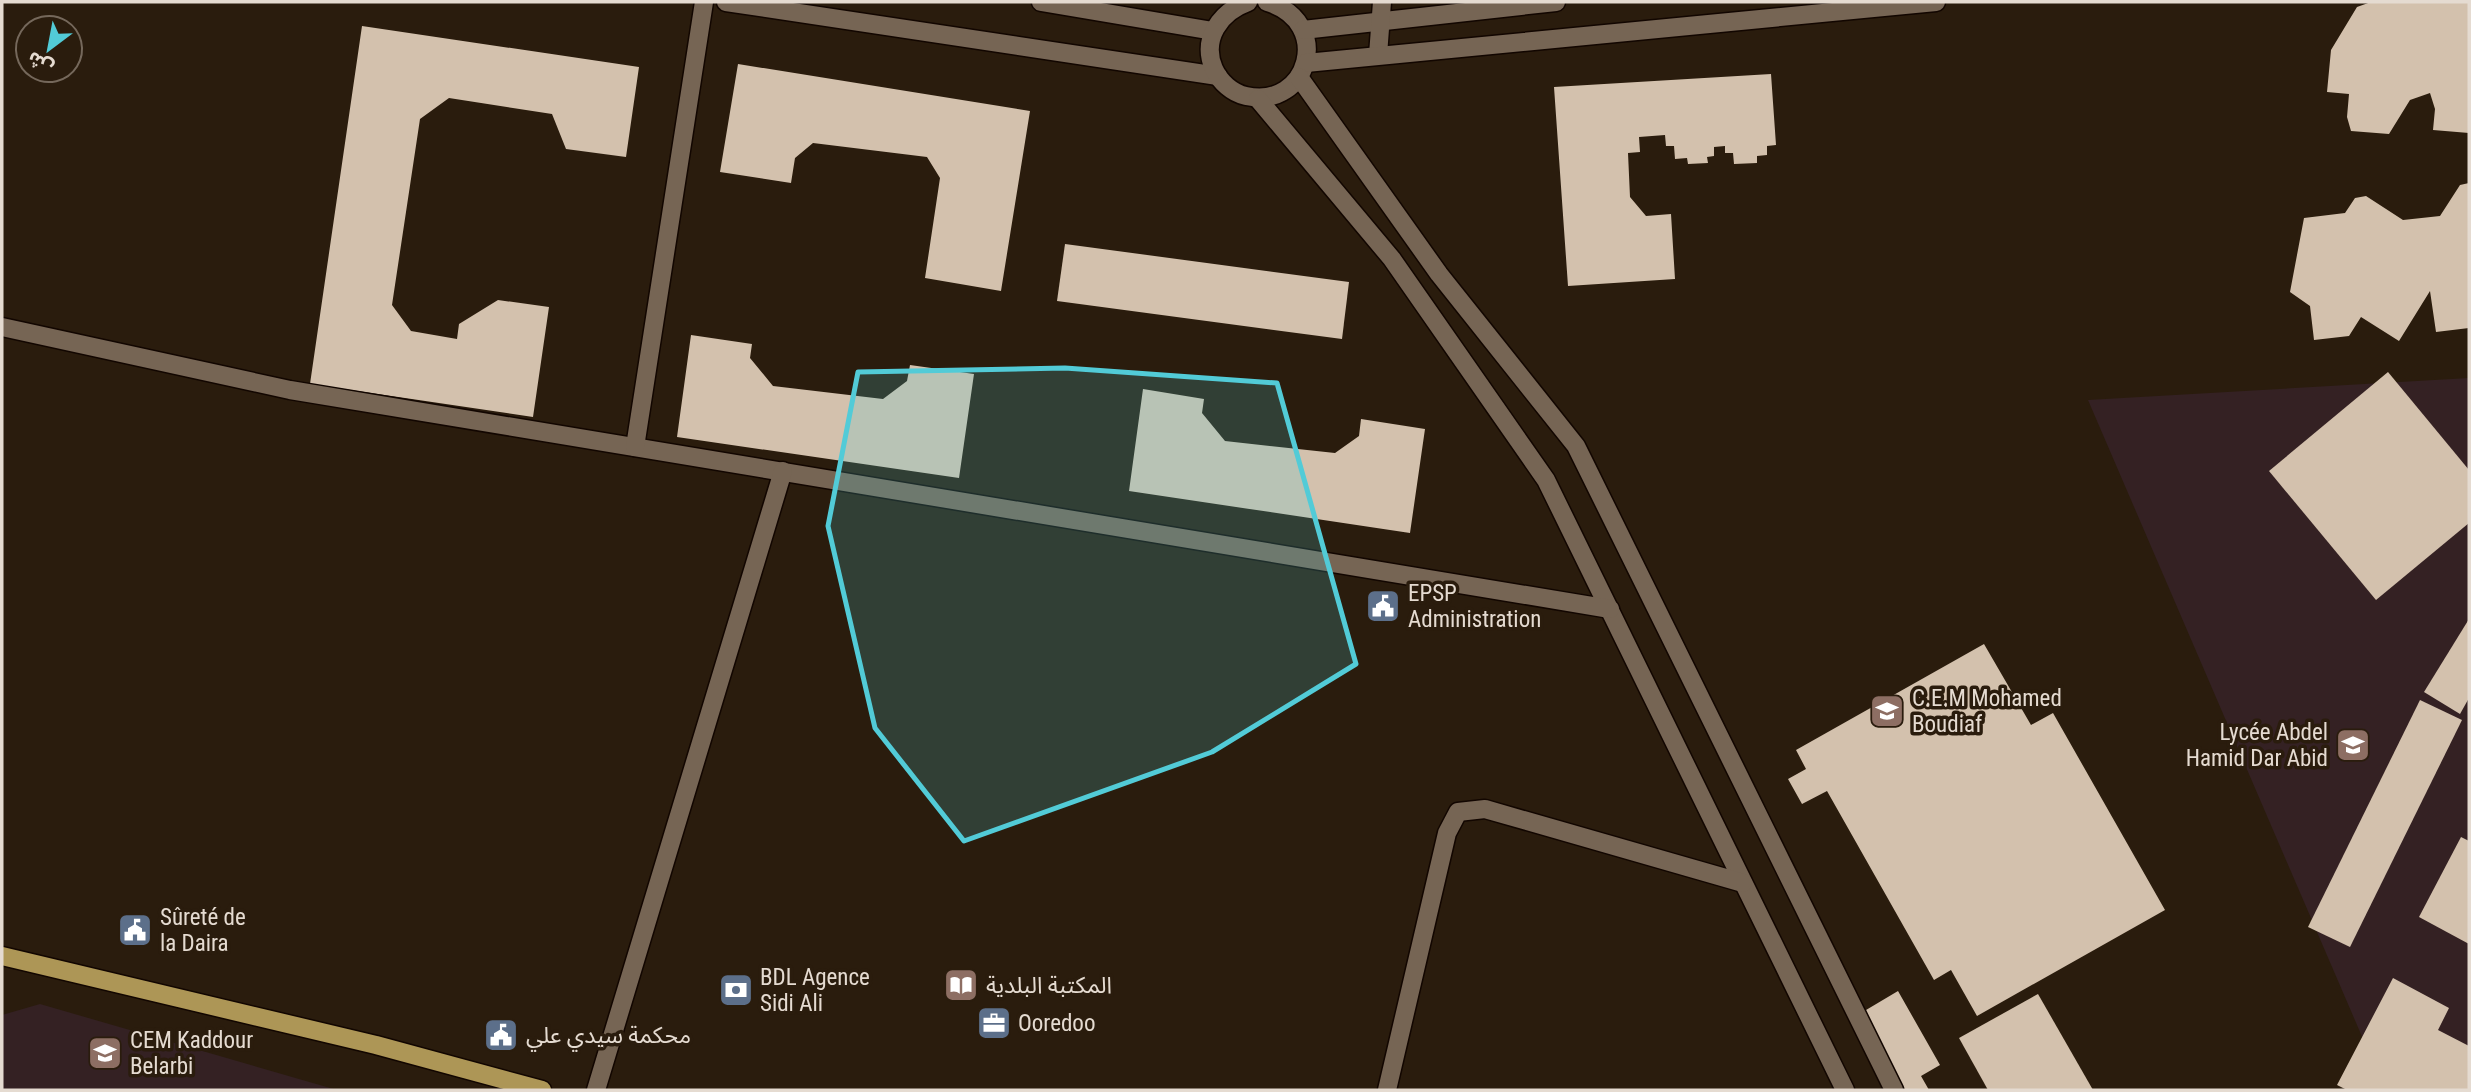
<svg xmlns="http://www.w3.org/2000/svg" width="2471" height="1092" font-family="'Roboto Condensed','Noto Sans Arabic',sans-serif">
  <rect width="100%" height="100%" fill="#2a1c0d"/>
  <!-- education -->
  <g fill="#342123">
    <path d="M2469 378V1090H2385L2088 400Z"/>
    <path d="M40 1004 337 1090H2V1015Z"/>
  </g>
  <!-- building -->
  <g fill="#d3c1ad">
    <path d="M2371 2H2469V133L2433 130 2435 109 2430 93 2410 100 2389 134 2351 131 2347 117 2349 94 2327 92 2331 50 2357 7Z"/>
    <path d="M362 26 639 67 626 157 566 149 552 114 449 98 420 119 392 305 411 331 457 339 459 324 498 300 549 307 533 417 310 384Z"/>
    <path d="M738 64 1030 111 1001 291 925 278 940 178 927 157 813 143 795 158 791 183 720 172Z"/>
    <path d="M1771 74 1776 145 1767 146V155L1757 156V163L1734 164 1733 153H1725V146L1714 147V156L1707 157 1708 163 1688 164 1687 158 1675 159 1674 146H1666L1665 135 1639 137 1640 152 1628 153 1630 197 1646 216 1671 214 1675 279 1568 286 1554 87Z"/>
    <path d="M2469 183V328L2436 332 2430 291 2399 341 2361 317 2349 336 2314 340 2310 306 2290 292 2304 218 2345 213 2355 198 2366 196 2403 220 2440 216 2460 185Z"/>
    <path d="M1065 244 1349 282 1342 339 1057 301Z"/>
    <path d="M691 335 752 344 750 358 773 386 883 399 907 381 910 365 974 374 959 478 677 437Z"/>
    <path d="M2388 372 2469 470V523L2376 600 2269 471Z"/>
    <path d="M1143 389 1204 399 1202 413 1225 441 1335 453 1359 436 1361 419 1425 429 1410 533 1129 491Z"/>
    <path d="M2469 619V698L2460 714 2424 692Z"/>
    <path d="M1984 644 2031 725 2053 713 2165 910 1977 1016 1951 970 1934 980 1827 791 1802 804 1788 779 1806 769 1796 750Z"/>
    <path d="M2420 700 2462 720 2350 947 2308 927Z"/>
    <path d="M2461 837 2469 841V944L2419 917Z"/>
    <path d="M2393 978 2449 1008 2438 1030 2469 1046V1090H2347L2337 1085Z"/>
    <path d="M1898 991 1940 1065 1921 1076 1929 1090H1905L1861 1013Z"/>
    <path d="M2038 994 2093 1090H1988L1959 1038Z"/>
  </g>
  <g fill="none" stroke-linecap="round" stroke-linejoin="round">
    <!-- minor casing -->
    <g stroke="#120600" stroke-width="21">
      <g id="minor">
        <path d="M726 2 1218 76"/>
        <path d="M1041 2 1213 31"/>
        <path d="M1248 2C1220 12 1201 39 1214 69 1220 82 1232 93 1246 96 1309 110 1334 22 1267 2"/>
        <path d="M1303 30 1556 2"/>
        <path d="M1378 55 1382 2"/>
        <path d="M1306 63 1936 2"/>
        <path d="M1299 77 1439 274 1576 446 1894 1090"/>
        <path d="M1258 99 1392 259 1546 480 1845 1090"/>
        <path d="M2 327 290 390 1610 609"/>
        <path d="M635 447 704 2"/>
        <path d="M596 1090 783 471"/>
        <path d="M1387 1090 1447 833 1458 812 1485 809 1743 883"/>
      </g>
    </g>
    <!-- major casing -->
    <g stroke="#120600" stroke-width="21">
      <path id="major" d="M2 956 376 1045 542 1090"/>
    </g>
    <!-- minor -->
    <use href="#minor" stroke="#766554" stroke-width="18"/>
    <!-- major -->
    <use href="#major" stroke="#ad9656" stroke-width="18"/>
  </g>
  <!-- marked area -->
  <path fill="#52cbd7" fill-opacity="0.2" stroke="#52cbd7" stroke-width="5" stroke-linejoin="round" d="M1065 368 1277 383 1356 664 1212 752 964 841 875 728 828 526 858 372Z"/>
  <!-- icons -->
  <defs>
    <g id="civic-square" transform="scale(1.75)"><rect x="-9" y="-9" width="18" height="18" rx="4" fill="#5c6f8a" stroke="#2a1c0d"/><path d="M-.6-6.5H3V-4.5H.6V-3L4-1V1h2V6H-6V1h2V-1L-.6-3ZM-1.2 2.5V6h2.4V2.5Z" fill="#fff"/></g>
    <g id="school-square" transform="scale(1.75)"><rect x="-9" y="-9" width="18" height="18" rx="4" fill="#8d6e63" stroke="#2a1c0d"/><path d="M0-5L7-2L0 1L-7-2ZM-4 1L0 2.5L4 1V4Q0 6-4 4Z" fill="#fff"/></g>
    <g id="library-square" transform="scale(1.75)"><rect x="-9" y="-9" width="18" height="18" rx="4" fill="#8d6e63" stroke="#2a1c0d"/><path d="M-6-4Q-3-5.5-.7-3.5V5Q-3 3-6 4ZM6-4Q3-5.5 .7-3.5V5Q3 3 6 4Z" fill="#fff"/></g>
    <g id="bank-square" transform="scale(1.75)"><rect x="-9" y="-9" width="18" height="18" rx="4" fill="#5c6f8a" stroke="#2a1c0d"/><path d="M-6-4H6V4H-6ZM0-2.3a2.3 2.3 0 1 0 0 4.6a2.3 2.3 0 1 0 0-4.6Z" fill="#fff"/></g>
    <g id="office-square" transform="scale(1.75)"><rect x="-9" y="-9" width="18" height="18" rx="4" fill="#5c6f8a" stroke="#2a1c0d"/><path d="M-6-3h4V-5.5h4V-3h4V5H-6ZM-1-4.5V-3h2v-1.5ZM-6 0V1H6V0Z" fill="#fff"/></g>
  </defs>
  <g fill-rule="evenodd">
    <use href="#civic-square" x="1383" y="606"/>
    <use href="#school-square" x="1887" y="711"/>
    <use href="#school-square" x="2353" y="745"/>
    <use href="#civic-square" x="135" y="930"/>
    <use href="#library-square" x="961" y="985"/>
    <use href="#bank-square" x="736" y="990"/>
    <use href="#office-square" x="994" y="1023"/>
    <use href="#civic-square" x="501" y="1035"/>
    <use href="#school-square" x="105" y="1053"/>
  </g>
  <g text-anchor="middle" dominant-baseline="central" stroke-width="7" stroke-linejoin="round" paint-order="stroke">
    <!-- poi labels -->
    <g font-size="23" fill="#e5dbd1" stroke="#2a1c0d" text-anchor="start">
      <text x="1408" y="593">EPSP<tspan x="1408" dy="26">Administration</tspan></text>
      <text x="1912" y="698">C.E.M Mohamed<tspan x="1912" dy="26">Boudiaf</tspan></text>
      <text x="2328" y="732" text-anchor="end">Lycée Abdel<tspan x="2328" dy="26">Hamid Dar Abid</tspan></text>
      <text x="160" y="917">Sûreté de<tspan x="160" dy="26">la Daira</tspan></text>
      <text x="760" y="977">BDL Agence<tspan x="760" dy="26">Sidi Ali</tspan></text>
      <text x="986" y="985">المكتبة البلدية</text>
      <text x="1018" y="1023">Ooredoo</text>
      <text x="526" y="1035">محكمة سيدي علي</text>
      <text x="130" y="1040">CEM Kaddour<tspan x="130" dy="26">Belarbi</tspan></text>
    </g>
  </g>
  <!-- border -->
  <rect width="2471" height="1092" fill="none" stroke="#e5dbd1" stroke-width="7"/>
  <!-- north arrow -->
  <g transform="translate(49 49) rotate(212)"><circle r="33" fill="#2a1c0d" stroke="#75685b" stroke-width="2"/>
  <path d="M0-5L12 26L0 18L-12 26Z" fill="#52cbd7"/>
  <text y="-10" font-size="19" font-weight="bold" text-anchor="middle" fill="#e5dbd1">ش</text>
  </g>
</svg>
